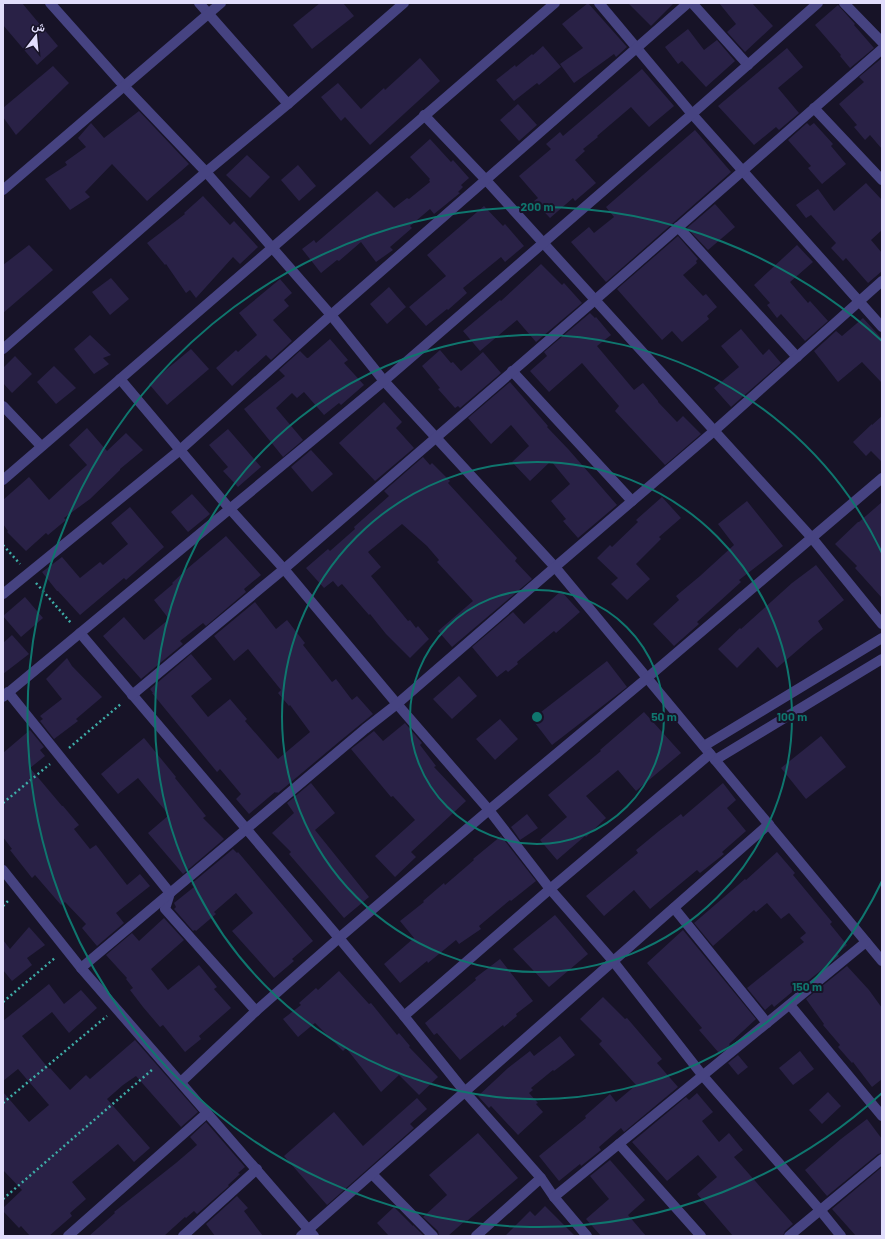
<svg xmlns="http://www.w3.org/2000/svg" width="885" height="1239" font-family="Barlow,Vazirmatn,sans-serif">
  <rect width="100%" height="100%" fill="#171327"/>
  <!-- building -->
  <g fill="#292146">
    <path d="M3 3H22L58 46 37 65 3 25Z"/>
    <path d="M320 3H343L354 16 312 49 293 25Z"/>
    <path d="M588 3 627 47 616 57 614 54 574 83 560 64 583 48 562 24Z"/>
    <path d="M628 3H674L651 26Z"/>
    <path d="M719 3H752L773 26 745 52 727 32 736 24Z"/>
    <path d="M838 5 855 24 854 25 874 48 850 68 840 56 841 55 815 25Z"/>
    <path d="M688 29 704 50 717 40 735 61 706 87 682 61 678 64 665 47Z"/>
    <path d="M543 46 561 67 539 85 537 83 514 101 496 80 515 65 516 67 532 54 533 55Z"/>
    <path d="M787 48 803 67 778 88 799 113 779 130 776 127 754 145 718 106Z"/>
    <path d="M420 58 440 81 370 145 345 117 341 121 321 97 338 83 361 109 384 88 385 90Z"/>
    <path d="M882 58V149L870 135 865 140 854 127 857 125 839 104 864 82 859 77Z"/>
    <path d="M53 66 69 83 16 135 3 117V108Z"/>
    <path d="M642 69 674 106 649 127 631 107 597 136 598 137 583 149 585 151 575 160 596 183 575 201 573 198 550 218 534 201 538 198 519 176 551 149 546 144 560 132 563 136Z"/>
    <path d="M518 104 537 125 519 141 500 120Z"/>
    <path d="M139 111 189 164 147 201 112 164 85 192 90 197 70 210 45 179 67 165 65 162 86 147 78 138 91 123 104 138Z"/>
    <path d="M807 123 810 126 814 123 833 144 831 146 846 164 822 184 808 168 811 166 788 140Z"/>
    <path d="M695 130 731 172 606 282 571 242 589 227 594 233 614 217 606 207Z"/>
    <path d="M430 139 451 162 453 160 469 178 461 185 463 187 458 192 460 193 434 214 430 209 410 226 412 228 390 247 393 250 376 262 361 242 339 261 337 260 321 273 302 249 314 240 316 243 377 191 394 208 407 198 409 199 430 182 429 180 430 179 410 157Z"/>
    <path d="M247 155 270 177 250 198 226 175Z"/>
    <path d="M298 165 316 186 299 201 281 180Z"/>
    <path d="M866 183 882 200V230L871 240 882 253V271L868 283 846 258 843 261 831 248 836 243 811 215 806 218 796 205 818 189 834 211Z"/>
    <path d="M203 196 230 225 234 221 258 247 240 264 233 257 196 298 190 290 186 293 166 264 165 265 147 243 185 214 184 213Z"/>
    <path d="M715 204 735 227 708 250 687 228Z"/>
    <path d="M484 206 503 226 505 224 524 246 505 262 501 257 463 288 467 293 448 310 447 309 426 326 409 307 446 276 427 255Z"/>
    <path d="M678 236 698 259 696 261 697 263 683 275 703 296 706 294 717 307 707 316 709 319 682 342 672 331 662 340 617 289Z"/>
    <path d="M29 245 53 270 3 313V265Z"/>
    <path d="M797 245 813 262 790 282 808 303 810 301 828 321 805 341 781 314 777 318 767 305 770 303 754 285Z"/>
    <path d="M541 264 562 285 564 283 582 303 536 342 517 320 480 351 463 331 500 300 501 301Z"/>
    <path d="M111 278 129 299 110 315 92 292Z"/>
    <path d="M280 279 292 293 284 300 289 306 273 320 292 341 271 360 266 355 232 386 216 368 236 350 238 352 257 335 239 313Z"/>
    <path d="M389 287 406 307 387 324 370 304Z"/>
    <path d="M590 313 595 318 596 317 611 335 597 346 634 390 643 383 658 401V402L677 422 683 416 701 434 665 465 615 411 619 406 582 363 549 392 530 371 547 356 544 352Z"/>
    <path d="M863 318 882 339V383L862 362 838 382 814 351 836 331 842 336Z"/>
    <path d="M741 329 763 355 769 349 781 363 731 407 714 388 739 367 721 346Z"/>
    <path d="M90 335 111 355 103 358 109 364 94 374 74 349Z"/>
    <path d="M330 339 348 360 344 363 364 385 341 405 339 403 324 415 304 392 297 398 292 393 276 408 303 440 283 457 244 409 285 376 279 370 300 351 307 358H308Z"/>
    <path d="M191 349 209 369 167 405 149 384Z"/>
    <path d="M440 350 451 363 453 362 461 371 483 352 501 373 460 408 458 406 455 408 438 389 440 388 422 366Z"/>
    <path d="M15 356 32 374 12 393 3 383V368Z"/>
    <path d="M54 366 76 388 56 404 37 382Z"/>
    <path d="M510 382 548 426 547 427 569 450 617 505 578 538 563 521 566 519 551 501 570 484 551 461 530 481 512 462 529 446 511 425 491 444 468 418Z"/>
    <path d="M384 402 402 422 396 428 414 448 375 481 339 443Z"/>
    <path d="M882 416V462L871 451 866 456 853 442 872 424V425Z"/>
    <path d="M87 428 107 451 126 433 143 450 120 469V470L90 499 64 518 66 520 48 535 46 533 26 551 7 532 8 531 3 524V500L29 477 49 500 87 465 69 445Z"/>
    <path d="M228 429 261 467 238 487 223 471 228 467 209 445Z"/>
    <path d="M311 450 333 474 312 492 291 467Z"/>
    <path d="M423 457 430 465 432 463 450 481 448 483 517 558 515 561 532 579 452 647 438 631 473 601 437 562 439 560 427 546 402 524 368 552 381 567 371 576 408 621 410 620 416 628 418 626 429 639 410 658 386 634 370 614 369 615 342 584 338 587 333 581 324 588 306 568 328 549 330 551 355 529 354 527 389 496 384 491Z"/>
    <path d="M192 494 210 514 188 532 171 512Z"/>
    <path d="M662 497 681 518 659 537 661 539 636 564 650 579 627 600 611 584 618 578 597 558 610 545 612 547 638 522 636 520Z"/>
    <path d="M747 501 783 546 739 580 741 582 697 622 699 624 674 646 653 624 679 600 676 596 700 576 734 545 718 524Z"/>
    <path d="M882 502V598L855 568 857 566 835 544 858 522H859Z"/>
    <path d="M130 507 164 547 126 580 124 578 80 615 58 591H57L42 572 62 557 80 578 100 562 103 565 128 544 111 523Z"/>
    <path d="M226 536 261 575 244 589 246 592 206 626 203 623 180 641 183 644 141 679 103 636 124 617 144 640 169 619 154 600 173 584 172 583 188 568Z"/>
    <path d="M816 565 844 600 818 621 823 629 814 636 777 668 758 647 737 668 718 649 740 628 741 629 792 583Z"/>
    <path d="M561 591 580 612 556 633 554 631 517 662 518 664 508 672 506 670 497 677 472 647 513 612 524 624Z"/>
    <path d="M25 597 43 618 21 637 3 616Z"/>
    <path d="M255 602 276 629 287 620 305 643 303 645 332 682 336 679 352 700 357 696 373 714 340 741 278 793 277 792 276 793 275 792 249 814 236 799 241 794 220 769 217 772 152 693H153L150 689 191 654 212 679 191 696 208 717 230 699 247 719 245 721 278 759 310 732 290 705 289 706 278 693 281 690 248 649 234 661 214 636Z"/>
    <path d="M12 635 29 654 3 674V643Z"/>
    <path d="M67 658 72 666 102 697 76 719 78 721 54 739 40 721 43 719 40 716 62 699 46 679Z"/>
    <path d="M607 661 627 687 552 745 532 719Z"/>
    <path d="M459 676 477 696 452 719 433 699Z"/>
    <path d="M644 712 681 753 636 791 618 770 586 796 606 818 586 837 585 836 557 860 540 840 567 817 548 795 601 751 600 750Z"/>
    <path d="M500 719 518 739 495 760 476 739Z"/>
    <path d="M405 723 422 743 420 745 436 766 434 767 466 801 411 852 416 857 395 877 375 856 415 820 393 796 391 797 351 749 374 731 383 741Z"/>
    <path d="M30 730 44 747 40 750 45 756 30 768 62 806H63L79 825 74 829 90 849 96 845 127 885 140 874 150 886 116 913 124 923 97 946 82 928 86 924 65 902 61 905 35 875 32 878 10 850 12 849 3 837V753Z"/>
    <path d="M821 736 846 767 806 799 781 768Z"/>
    <path d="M144 738 176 777 175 778 206 816 203 818 224 839 183 874 148 833 169 815 138 778 118 794 101 774Z"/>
    <path d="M311 783 335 813 315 830 369 897 344 918 289 854 291 852 272 833 294 813 287 803Z"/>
    <path d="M723 783 736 800 727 808 746 831 722 852 724 854 700 873 697 870 650 909 634 890 604 916 586 896 638 853 636 850 659 831 681 814 683 817Z"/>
    <path d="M527 814 538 828 520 840 511 827Z"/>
    <path d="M501 836 536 881 511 901 510 900 479 926 481 929 459 944 456 940 428 963 427 961 400 983 384 964 414 938 400 921 424 902 423 901 444 883 445 885 474 860 473 859Z"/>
    <path d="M233 849 237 853 238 852 313 941 292 959 294 961 274 978 232 931 253 913 236 893 214 912 216 914 196 931 195 930 193 931 174 909 176 907 174 903 194 887 191 884Z"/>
    <path d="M777 852 795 873 793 875 832 922 830 924 847 945 837 954 839 956 799 988 798 987 774 1007 772 1004 765 1010 747 988 804 942 800 938 806 933 789 913 781 919 767 903 756 912 754 910 713 946 694 923 745 879 746 880Z"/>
    <path d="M555 915 588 954 549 987 513 949Z"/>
    <path d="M164 918 184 940 151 969 168 990 199 965 217 987 214 989 231 1008 199 1036 201 1039 185 1052 163 1025 160 1027 143 1007 130 990 133 988 126 979 127 978 106 955 132 933 139 941Z"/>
    <path d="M29 927 45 945 27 958 32 965 12 981 3 970V940L10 949Z"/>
    <path d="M683 930 756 1019 729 1044 730 1045 719 1053 699 1030 702 1028 647 963Z"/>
    <path d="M500 959 533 1001 516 1014 517 1016 504 1027 503 1025 460 1060 437 1033 434 1035 425 1023 476 980 475 978Z"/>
    <path d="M847 966 869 990 882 1008V1079L872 1087 853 1062 852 1063 838 1047 840 1045 823 1025 824 1024 806 999Z"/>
    <path d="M339 971 369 1004 371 1003 397 1035 399 1033 410 1046 409 1047 438 1077 419 1095 399 1075 381 1092 346 1048 343 1051 315 1023 298 1037 283 1019 301 1005 299 1003 316 988 318 990Z"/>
    <path d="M49 984 64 1004 81 990 97 1008 69 1033 52 1012 22 1036 49 1069 50 1068 70 1090 86 1075 90 1079 135 1040 198 1112 181 1127 136 1076 123 1085 107 1099 150 1148 134 1162 118 1144 72 1182 86 1199 70 1213 72 1216 49 1236H30L21 1226 19 1228 3 1211V1208L22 1190 3 1170V1092L29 1122 49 1105 18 1069 3 1081V1021Z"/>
    <path d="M603 997 625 1019 627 1018 662 1059 657 1063 678 1087 624 1132 621 1128 599 1147 601 1150 581 1166 580 1164 559 1181 539 1156 586 1118 585 1116 610 1094 616 1102 636 1085 599 1044 602 1041 580 1019Z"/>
    <path d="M560 1036 575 1055 554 1071 553 1070 531 1088 533 1090 529 1093 538 1103 536 1104 543 1112 518 1135 491 1106 489 1108 478 1096 508 1068 530 1051 534 1056Z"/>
    <path d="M800 1051 814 1069 793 1085 779 1068Z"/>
    <path d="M738 1055 748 1067 738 1075 728 1063Z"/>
    <path d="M828 1092 841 1106 822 1124 809 1110Z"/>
    <path d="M697 1093 713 1112 702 1121 719 1142 729 1133 743 1150 734 1157 793 1224 785 1231 783 1236H733L697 1194 717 1177 698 1155 667 1181 632 1142 686 1097 689 1100Z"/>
    <path d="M417 1098 427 1109 410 1124 414 1128 327 1205 284 1156 334 1112 363 1146Z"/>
    <path d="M867 1119 882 1139V1153L878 1154 827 1196 805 1170 841 1139Z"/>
    <path d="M206 1122 245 1167 238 1173 240 1174 228 1185 229 1186 197 1214 194 1211 186 1218 185 1217 164 1236H89L115 1213 114 1212 176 1163 197 1145 190 1137Z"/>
    <path d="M478 1133 518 1178 467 1221 466 1220 448 1236H439L438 1231 423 1217 447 1195 429 1175Z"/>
    <path d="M610 1160 645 1200 628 1215 646 1236H601L586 1219 609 1199 590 1176Z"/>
    <path d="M882 1167V1236H856L832 1209Z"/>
    <path d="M237 1196 248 1208 244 1211 263 1236H215L206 1224Z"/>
    <path d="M545 1206 575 1236H505L530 1211 535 1216Z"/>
    <path d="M394 1207 413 1226V1225L424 1236H389L377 1223Z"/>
  </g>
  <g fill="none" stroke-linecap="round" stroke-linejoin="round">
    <!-- path -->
    <g stroke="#3eaea8" stroke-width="2.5" stroke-dasharray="2 3" stroke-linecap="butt">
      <path d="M3 545 20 564"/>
      <path d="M36 583 71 623"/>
      <path d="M69 748 122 703"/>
      <path d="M3 803 50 764"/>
      <path d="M3 906 10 899"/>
      <path d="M3 1002 56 957"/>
      <path d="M3 1103 107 1016"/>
      <path d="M3 1199 153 1069"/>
    </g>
    <!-- minor -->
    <g stroke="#464381" stroke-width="10">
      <path d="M50 3 124 86 206 172 331 315 384 381 555 567 882 961"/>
      <path d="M199 3 288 104"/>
      <path d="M599 3 692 114 882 327"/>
      <path d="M692 3 748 65"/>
      <path d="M844 3 882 42"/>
      <path d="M814 108 882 180"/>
      <path d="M424 115 485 179 812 538 882 624"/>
      <path d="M3 190 221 3"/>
      <path d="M678 227 797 357"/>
      <path d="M3 349 206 172 288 104 404 3"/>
      <path d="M512 371 632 501"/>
      <path d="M120 379 229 508 284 569 397 704 489 810 550 889 613 961 703 1076 820 1210 841 1236"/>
      <path d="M3 406 41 446"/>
      <path d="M3 480 272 248 555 3"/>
      <path d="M3 594 180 450 331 315 688 3"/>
      <path d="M80 633 339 938 404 1016 465 1092 541 1178 554 1197 587 1236"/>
      <path d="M8 692 170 893 165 909 256 1011"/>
      <path d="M132 695 284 569 595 300 882 49"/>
      <path d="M3 697 384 381 692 114 818 3"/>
      <path d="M704 746 882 638"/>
      <path d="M715 760 882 659"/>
      <path d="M3 870 81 968 314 1236"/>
      <path d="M674 908 767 1023"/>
      <path d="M81 968 365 729 397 704 555 567 714 431 882 281"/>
      <path d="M790 1005 882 1116"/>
      <path d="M404 1016 550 889 710 754"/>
      <path d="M181 1082 256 1011 339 938 489 810 647 678 882 478"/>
      <path d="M619 1144 701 1236"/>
      <path d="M372 1174 433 1236"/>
      <path d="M554 1197 866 942"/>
      <path d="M68 1236 207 1113"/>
      <path d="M183 1236 257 1169"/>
      <path d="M301 1236 769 824"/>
      <path d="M476 1236 541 1178"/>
      <path d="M789 1236 882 1159"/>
    </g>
  </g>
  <!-- distance rings -->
  <g fill="none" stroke="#0f766e" stroke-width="2">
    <circle cx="537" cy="717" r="127"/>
    <circle cx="537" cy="717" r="255"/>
    <path d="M882 881A382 382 0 1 1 882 553"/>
    <path d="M882 1093A510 510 0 1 1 882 341"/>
  </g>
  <circle cx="537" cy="717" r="6" fill="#0f766e" stroke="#171327" stroke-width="2"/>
  <g font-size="12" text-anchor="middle" font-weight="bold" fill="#0f766e" stroke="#171327" stroke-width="4" stroke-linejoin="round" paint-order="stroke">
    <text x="537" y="211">200 m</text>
    <text x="664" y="721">50 m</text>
    <text x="792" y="721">100 m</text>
    <text x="807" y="991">150 m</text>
  </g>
  <!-- border -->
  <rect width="885" height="1239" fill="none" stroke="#e1ddfb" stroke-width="8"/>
  <!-- north arrow -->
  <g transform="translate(36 36) rotate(16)" stroke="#171327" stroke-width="3" paint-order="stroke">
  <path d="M0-3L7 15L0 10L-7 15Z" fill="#e1ddfb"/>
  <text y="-6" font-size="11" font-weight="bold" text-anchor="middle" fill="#e1ddfb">ش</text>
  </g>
</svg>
